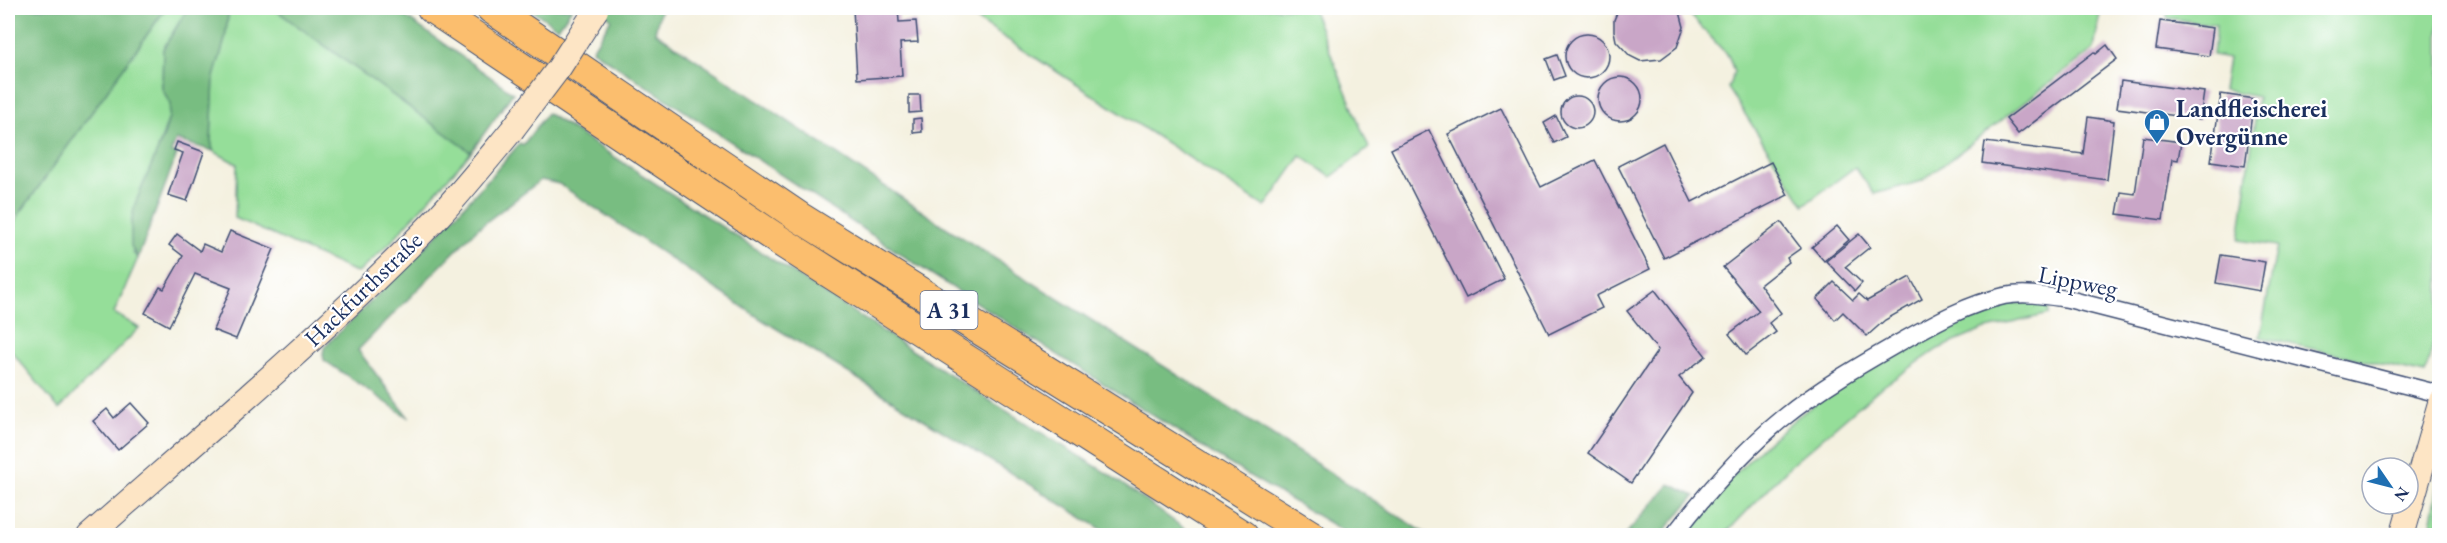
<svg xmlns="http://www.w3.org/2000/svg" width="2447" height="543" font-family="'EB Garamond',serif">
  <rect width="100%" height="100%" fill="#fff"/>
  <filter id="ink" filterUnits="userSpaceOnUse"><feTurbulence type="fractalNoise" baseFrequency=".0167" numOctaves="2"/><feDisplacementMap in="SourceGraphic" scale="12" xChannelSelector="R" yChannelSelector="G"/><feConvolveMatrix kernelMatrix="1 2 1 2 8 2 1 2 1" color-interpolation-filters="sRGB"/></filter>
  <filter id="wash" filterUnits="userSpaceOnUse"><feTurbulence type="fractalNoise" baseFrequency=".008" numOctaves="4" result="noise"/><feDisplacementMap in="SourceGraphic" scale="24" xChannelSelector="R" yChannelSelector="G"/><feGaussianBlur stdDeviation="1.35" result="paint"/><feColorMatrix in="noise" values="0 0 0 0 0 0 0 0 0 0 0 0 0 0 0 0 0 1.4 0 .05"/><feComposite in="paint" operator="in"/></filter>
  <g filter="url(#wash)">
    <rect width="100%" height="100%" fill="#f4f1e0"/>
    <!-- green -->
    <g fill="#95de99" stroke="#58867c" stroke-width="1.5">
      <path d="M166 8H188L163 49 162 88 170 104 169 117 158 149 133 253 138 258 114 313 139 328 59 409 8 347V235L18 216Z"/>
      <path d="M229 8H273L471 152 390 243 358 273 235 218 237 164 213 151 211 140 214 77 225 39Z"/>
      <path d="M959 8H1312L1369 148 1331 177 1301 156 1265 207Z"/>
      <path d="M1684 8H2101L2094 49 1922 181 1874 194 1855 167 1804 205 1728 88 1734 72 1729 57Z"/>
      <path d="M2168 8H2439L2440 318 2425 374 2260 337 2277 246 2239 240 2258 97 2223 90 2228 58 2213 55 2216 25 2167 18Z"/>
      <path d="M2011 303H2048L2049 314 1983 330 1938 349 1879 389 1791 465 1724 535H1692L1690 532 1691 525 1725 484 1763 446 1796 418 1844 382 1915 341 1971 314Z"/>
      <path d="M2439 482V535H2429Z"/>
    </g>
    <!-- forest -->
    <g fill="#78bd81" stroke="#4a7670" stroke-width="1.5">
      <path d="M8 8H166L18 216 8 210Z"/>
      <path d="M188 8H229L225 39 214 77 211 140 213 151 176 140 171 152 177 154 138 258 131 246V224L135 204 164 135 169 117 170 104 162 88 163 49Z"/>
      <path d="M273 8H393L513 93 471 152Z"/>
      <path d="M529 8H572L558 28Z"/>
      <path d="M609 8H661L655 32 941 224 1428 535H1350L1226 462 928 272 592 50 611 19 605 13Z"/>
      <path d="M547 113 984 397 1110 475 1193 535H1111L761 319 559 184 541 180 477 229 358 350 409 418 324 360 323 353 325 346C393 281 459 215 520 143L523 145Z"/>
      <path d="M1670 484 1695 496 1661 535 1624 536Z"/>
    </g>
    <g id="blocks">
      <!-- building -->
      <g fill="#c9a6c7">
        <path d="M853 8H898L899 22 916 21 918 42 900 43 902 76 857 79Z"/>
        <path d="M1619 8H1679L1684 27 1677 47 1661 59 1640 61 1630 56 1616 41 1614 31V20Z"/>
        <path d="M2160 21 2213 28 2209 56 2156 49Z"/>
        <circle cx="1587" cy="56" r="22"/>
        <path d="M2107 45 2117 59 2018 134 2006 119 2094 52 2096 54Z"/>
        <path d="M1557 55 1565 76 1554 80 1546 59Z"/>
        <circle cx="1620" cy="99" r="22"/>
        <path d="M2121 81 2204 92 2200 119 2117 108Z"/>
        <path d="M2221 94 2254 99 2245 166 2211 161Z"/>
        <path d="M909 95H920L921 112 909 113Z"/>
        <circle cx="1577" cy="112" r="16"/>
        <path d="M1501 108 1541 187 1595 160 1650 269 1596 296 1602 308 1549 334 1448 134Z"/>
        <path d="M1556 116 1566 137 1554 143 1544 123Z"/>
        <path d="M2088 117 2114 121 2107 180 1982 163 1985 142 2083 154Z"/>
        <path d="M921 118 922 132 913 133V119Z"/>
        <path d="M1429 130 1504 279 1466 298 1391 149Z"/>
        <path d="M2143 137 2181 142 2178 160 2172 159 2163 220 2117 214 2121 192 2135 194Z"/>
        <path d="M177 142 204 152 187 201 168 195 183 153 174 150Z"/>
        <path d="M1663 143 1692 202 1771 162 1788 195 1664 258 1618 166Z"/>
        <path d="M1781 222 1801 248 1787 258 1789 262 1760 285 1781 313 1769 323 1776 332 1746 355 1729 334 1759 311 1723 267Z"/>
        <path d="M1837 226 1849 240 1824 261 1812 247Z"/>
        <path d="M230 231 274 249 236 339 213 330 231 288 195 274 169 326 145 313 160 287 164 289 183 256 169 245 177 234 200 251 203 244 221 252Z"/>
        <path d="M1859 234 1870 247 1845 267 1862 283 1855 291 1826 261Z"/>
        <path d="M2221 255 2265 262 2260 291 2216 283Z"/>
        <path d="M1910 277 1922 299 1885 320 1867 336 1843 312 1835 320 1817 299 1834 282 1853 300 1859 294 1867 301Z"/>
        <path d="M1655 290 1706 356 1679 377 1692 393 1631 483 1588 453 1658 350 1627 311Z"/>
        <path d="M131 403 149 423 118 450 93 421 107 409 114 418Z"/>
      </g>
    </g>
  </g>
  <g filter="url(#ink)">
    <use href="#blocks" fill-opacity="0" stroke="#3c4c72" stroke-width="1.5"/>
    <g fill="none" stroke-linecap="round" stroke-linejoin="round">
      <!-- street casing -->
      <g stroke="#3c4c72" stroke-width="19">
        <path id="street" d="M1673 536C1703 497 1744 450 1782 419 1820 388 1862 364 1904 340 1936 322 1968 304 2004 296 2025 292 2047 296 2068 299L2440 394"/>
      </g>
      <!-- secondary casing -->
      <g stroke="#3c4c72" stroke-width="26">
        <g id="secondary">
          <path d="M89 536C207 432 329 330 438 217 464 189 488 159 512 130"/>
          <path d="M2402 536 2440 403"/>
        </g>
      </g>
      <!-- highway casing -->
      <g stroke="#3c4c72" stroke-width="32">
        <g id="highway">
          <path d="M432 8 780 241 1243 536"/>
          <path d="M491 8 799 217 1312 536"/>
        </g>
      </g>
      <!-- street -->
      <use href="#street" stroke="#fff" stroke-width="16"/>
      <!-- secondary -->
      <use href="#secondary" stroke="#fde5c5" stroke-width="24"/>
      <!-- highway -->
      <use href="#highway" stroke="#fbbe6e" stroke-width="30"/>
      <!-- secondary-bridge casing -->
      <g stroke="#3c4c72" stroke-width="26" stroke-linecap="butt">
        <path id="secondary-bridge" d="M512 130 559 68 596 10"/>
      </g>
      <!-- secondary-bridge -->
      <use href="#secondary-bridge" stroke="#fde5c5" stroke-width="24"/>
    </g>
  </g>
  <!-- icons -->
  <defs>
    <g id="shop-pin" transform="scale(1.35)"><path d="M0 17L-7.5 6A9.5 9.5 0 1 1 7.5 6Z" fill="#1f6fb2" stroke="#fff"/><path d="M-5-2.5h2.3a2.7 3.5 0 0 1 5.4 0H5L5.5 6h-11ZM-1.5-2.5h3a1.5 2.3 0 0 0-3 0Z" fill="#fff"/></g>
  </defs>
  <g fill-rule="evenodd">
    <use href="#shop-pin" x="2157" y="122"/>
  </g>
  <g text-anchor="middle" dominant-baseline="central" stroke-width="4.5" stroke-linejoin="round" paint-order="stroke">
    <!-- shield labels -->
    <rect fill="#fff" stroke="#5f6d8e" stroke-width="1.5" x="920.5" y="291" width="57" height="38" rx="4.5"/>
    <g font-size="22" font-weight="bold" fill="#1b2f5e">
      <text x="949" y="310">A 31</text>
    </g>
    <!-- poi labels -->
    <g font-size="24" font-weight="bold" fill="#1b2f5e" stroke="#fff" text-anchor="start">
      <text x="2176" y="108">Landfleischerei<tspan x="2176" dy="28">Overgünne</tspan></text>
    </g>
    <!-- street labels -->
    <g font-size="24" fill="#1b2f5e" stroke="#fff">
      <text transform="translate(2078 281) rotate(11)">Lippweg</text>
      <text transform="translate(363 289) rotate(-44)">Hackfurthstraße</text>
    </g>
  </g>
  <!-- margin -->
  <rect width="2447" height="543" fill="none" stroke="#fff" stroke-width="30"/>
  <!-- north arrow -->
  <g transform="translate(2390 486) rotate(125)"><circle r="28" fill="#ffffff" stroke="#a4acbf" stroke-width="1.5"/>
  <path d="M0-4.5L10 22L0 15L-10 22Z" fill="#1f6fb2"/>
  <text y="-9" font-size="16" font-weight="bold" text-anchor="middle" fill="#1b2f5e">N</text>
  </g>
</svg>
